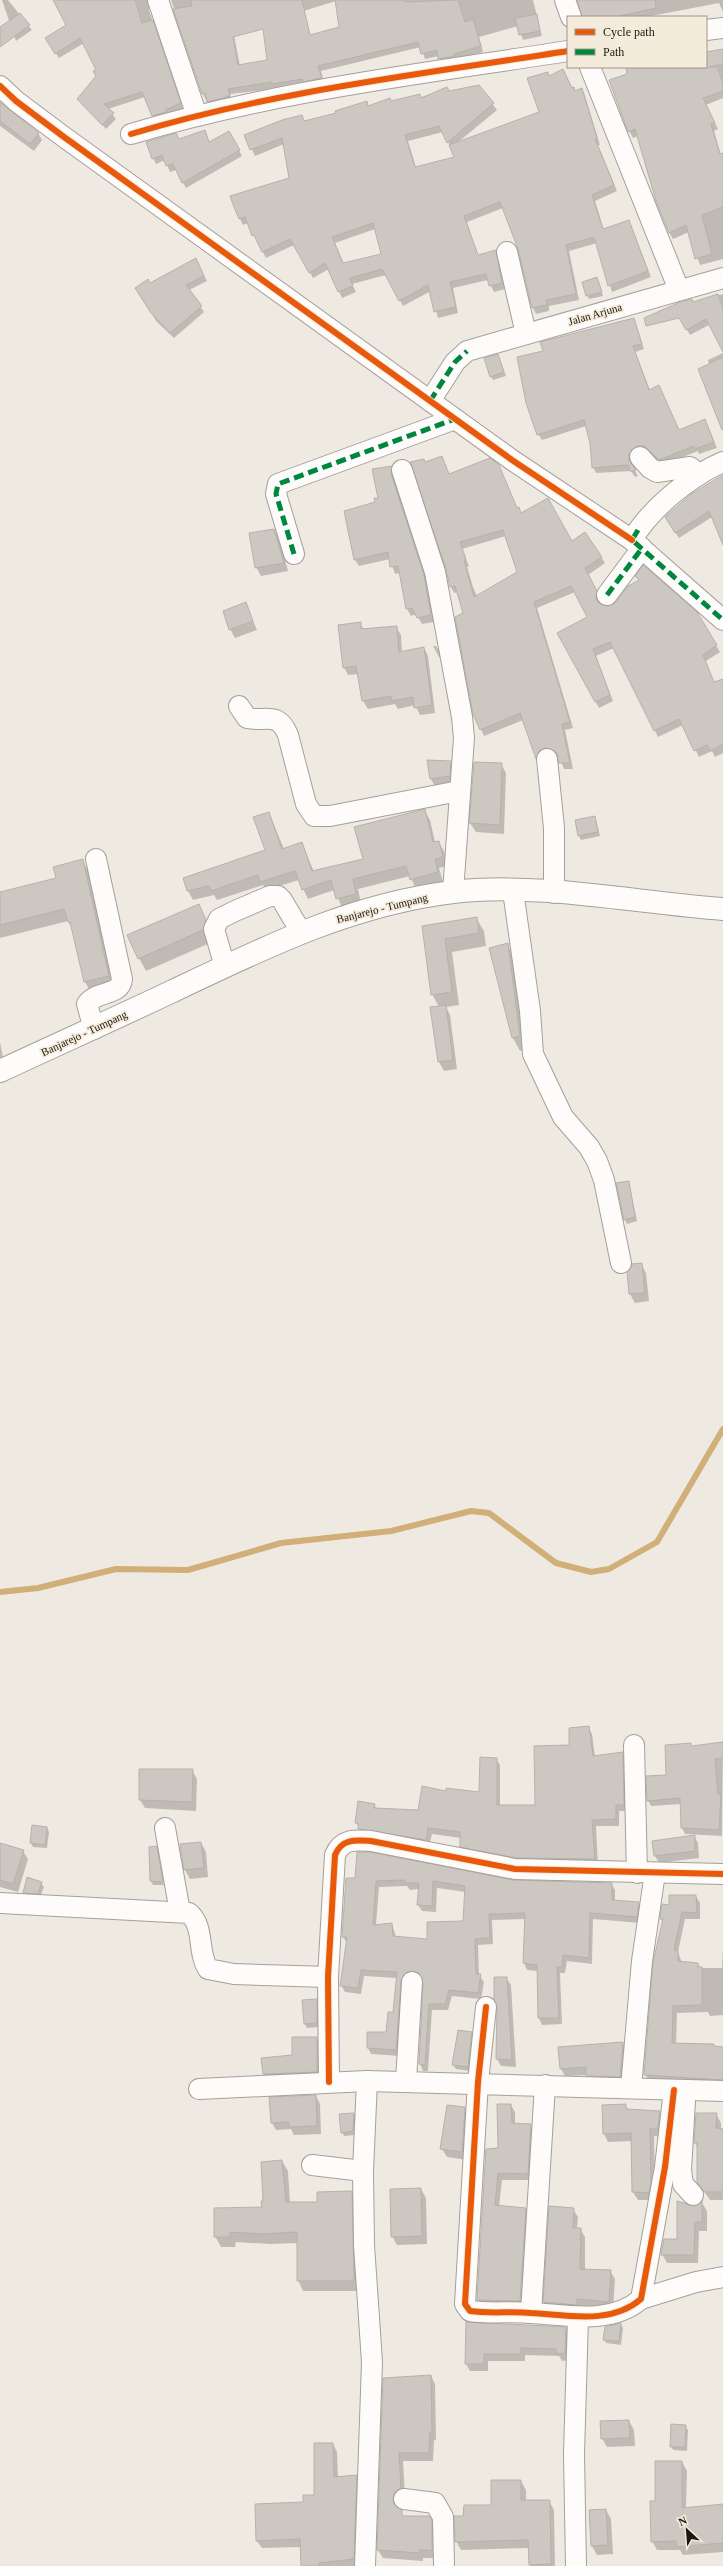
<svg xmlns="http://www.w3.org/2000/svg" width="723" height="2566" font-family="Georgia,serif">
  <rect width="100%" height="100%" fill="#efeae1"/>
  <!-- shadow -->
  <g fill="#0003" fill-rule="evenodd">
    <path d="M2 0H8L32 30 16 41Z"/>
    <path d="M55 0H151L149 10 183 109 156 121 145 97 108 109 116 119 106 129 78 99 97 76 98 70 84 43 59 58 50 44 67 26Z"/>
    <path d="M171 0H255L180 25Z"/>
    <path d="M291 0H533L542 36 523 40 518 26 479 37 483 52 442 63 439 56 425 59 421 47 321 71 324 83 230 94 232 102 210 107 203 94 233 30 240 66 268 61 304 14 311 36 341 27 336 1 297 13Z"/>
    <path d="M578 0H723V12L719 3 646 17H583Z"/>
    <path d="M723 50V98L706 105 718 129 714 131 721 155 723 154V259L700 265 689 232 673 239 669 232 638 136 633 138 629 131 627 67H706V53Z"/>
    <path d="M563 70 572 89 575 92 582 90 585 96 600 145H598L617 191 595 201 604 230 629 221 651 277 612 292 597 243 569 251 579 300 549 306V311L536 314 533 308 519 249 503 208 467 222 478 256 495 251 499 257 505 289 494 292 488 280 453 288 458 313 438 318 431 291 403 306 386 275 352 284 356 292 342 298 329 269 313 278 294 245 266 258 248 223 243 225 240 219 232 197 290 179 284 144 255 156 245 135 301 116 305 121 337 114 366 102 369 107 479 86 497 110 457 143 540 113 549 77ZM443 132 456 158 416 167 408 141ZM375 229 382 255 344 264 335 243Z"/>
    <path d="M0 102 38 133 42 140 34 151 0 126Z"/>
    <path d="M205 131 210 143 229 132 242 156 186 188 176 170 170 172 165 160 156 164 153 158Z"/>
    <path d="M198 264 207 281 189 290 204 312 174 338 157 322 139 294 150 284Z"/>
    <path d="M598 282 603 296 589 299 587 295Z"/>
    <path d="M723 294V350L709 325 690 335 675 309Z"/>
    <path d="M634 319 644 349 635 352 650 390 659 386 679 431 705 420 717 448 699 454 698 451 663 465 648 452 632 460V465L638 476 635 477 631 471 596 473 593 467 591 443 586 426 542 440 538 434 544 352Z"/>
    <path d="M723 353V423L708 360Z"/>
    <path d="M498 355 506 376 493 380 491 376Z"/>
    <path d="M441 457 449 475 498 466 517 509 521 513 601 557 605 563 588 575 600 598V605L606 608 617 603 639 581 636 576 696 613 720 652 706 661 714 683 723 680V753L715 757 712 751 699 757 683 725 658 737 614 648 596 656 613 701 599 708 559 633 588 618 575 592 537 608 573 728 565 730 573 769H564L559 757 550 754 540 764 523 720 484 736 481 729 464 614 458 592 454 593 451 587 425 463ZM506 536 518 572 477 596 473 587 467 567 469 566 462 549Z"/>
    <path d="M391 467 427 583 434 622 422 624 416 614 411 616 407 609 400 573 395 574 390 559 359 566 355 560Z"/>
    <path d="M723 476V544L712 517 679 538 669 523Z"/>
    <path d="M274 530 279 538 288 571 261 576 256 567Z"/>
    <path d="M246 604 257 630 235 638 230 629Z"/>
    <path d="M360 623 364 630 396 627 401 635 402 652 424 648 428 656 435 713 420 715 415 705 398 709 395 704 368 709 363 701 359 674 348 675 344 667Z"/>
    <path d="M433 646H436L441 654 443 664Z"/>
    <path d="M428 761 450 762 455 771 454 785 436 788 431 779Z"/>
    <path d="M501 764 506 773 504 834 476 832 470 823Z"/>
    <path d="M424 810 430 820 435 842H438L444 851 447 866 439 868 443 882 416 889 410 876 358 889 361 903 342 907 334 890 308 899 299 880 266 890 263 885 217 900 214 895 193 900 188 891 266 850 269 813 284 849 302 843 314 872 364 860Z"/>
    <path d="M595 817 600 836 581 840 579 836Z"/>
    <path d="M82 860 89 872 115 988 91 993 85 982 72 928 68 921 0 938V893L57 879Z"/>
    <path d="M198 905 213 934 210 943 146 971 139 958Z"/>
    <path d="M476 918 484 931 486 946 452 952 459 1005 446 1007 450 1015 457 1069 444 1071 439 1062 432 1008 439 1007 432 994 423 927Z"/>
    <path d="M507 944 514 957 527 1049 520 1051 513 1038Z"/>
    <path d="M0 1042 3 1057 0 1058Z"/>
    <path d="M629 1182 637 1221 627 1224 625 1220Z"/>
    <path d="M641 1264 646 1273 649 1301 635 1303 630 1294 628 1273Z"/>
    <path d="M588 1727 592 1734 595 1757 622 1753 626 1760 627 1811H619V1826H596L598 1866 521 1864 465 1853 461 1846V1838L432 1834 429 1846 363 1835 356 1822 374 1805 377 1809 418 1811 447 1792 480 1793 496 1759 500 1765V1806H536L570 1746Z"/>
    <path d="M723 1743 722 1836 685 1834 682 1828 681 1804 651 1806 648 1800 691 1745 692 1747Z"/>
    <path d="M192 1770 197 1779 196 1811 145 1808 140 1800Z"/>
    <path d="M47 1827 49 1832 47 1848 33 1847 31 1843Z"/>
    <path d="M694 1836 698 1843 699 1858 659 1863 655 1856 653 1841Z"/>
    <path d="M201 1843 206 1852 208 1877 190 1879 185 1870 181 1845Z"/>
    <path d="M0 1844 23 1851 28 1859 18 1892 0 1887Z"/>
    <path d="M156 1847 158 1851 164 1885H153L151 1881Z"/>
    <path d="M347 1879 611 1884 615 1890V1901L638 1903 642 1910 640 1923 593 1919 592 1964 567 1961 565 1973H560L562 2024 542 2025 539 2018 538 1971 527 1970 524 1963 526 1919 492 1920 493 1944 478 1945 479 1975 484 1982 481 1999 452 1996 448 2010H432L428 2071H423L420 2064 424 1982 423 1979 417 1977 400 2056 371 2054 368 2048 387 2033 394 2013 397 1978 364 1976 361 1994 345 1992 341 1985 347 1943 343 1937ZM407 1886 410 1890 419 1889 418 1905 422 1911 436 1912 437 1888 466 1892 464 1922 428 1940 396 1937 392 1924 376 1925 379 1887Z"/>
    <path d="M41 1883 44 1887 40 1897H26L24 1893Z"/>
    <path d="M696 1896 700 1903V1919H685L678 1952 682 1963 698 1964 700 1968H722L723 1945V2015L710 2016 708 2012 677 2013 676 2045 723 2047V2086L649 2081 645 2074 663 1923 661 1919 670 1906Z"/>
    <path d="M506 1978 511 1985 516 2067 501 2066 497 2059Z"/>
    <path d="M316 2000 318 2004 319 2027 307 2028 305 2024Z"/>
    <path d="M471 2033 473 2037 470 2071 456 2069 453 2065Z"/>
    <path d="M316 2038 321 2046V2079L269 2082 264 2074 263 2059 293 2056Z"/>
    <path d="M623 2043 627 2050 624 2084 591 2083 587 2075 565 2076 561 2069 559 2047Z"/>
    <path d="M316 2096 320 2104 321 2134 294 2135 291 2129 276 2130 272 2123Z"/>
    <path d="M511 2105 515 2112V2124L530 2125 534 2132 532 2180H502L499 2207 525 2209 529 2216 524 2308 482 2307 478 2300 499 2149Z"/>
    <path d="M625 2105 628 2110 659 2112 664 2119 662 2137 654 2136 655 2190 653 2200H638L633 2192 632 2141 608 2142 604 2134Z"/>
    <path d="M464 2108 469 2117 467 2160 447 2157 442 2149Z"/>
    <path d="M354 2114 356 2118 355 2135 344 2136 342 2132Z"/>
    <path d="M697 2114H716L721 2123 723 2200H710L698 2182V2148L695 2143Z"/>
    <path d="M282 2161 288 2171 290 2203H318L351 2192 357 2203 360 2291H303L298 2280V2243L270 2244 236 2242 235 2247H221L215 2236 263 2208Z"/>
    <path d="M421 2189 426 2198 427 2244 397 2245 392 2236Z"/>
    <path d="M702 2203 707 2211V2231H699L698 2263H667L662 2254 678 2240 695 2207Z"/>
    <path d="M550 2207 573 2209 578 2217 577 2229H580L585 2237V2270L610 2271 615 2279 613 2309 549 2310 544 2302Z"/>
    <path d="M467 2323 566 2328 570 2336 569 2360 562 2361 559 2356 525 2355V2361H488V2371H470L466 2364Z"/>
    <path d="M621 2324 623 2328 621 2345 606 2343 604 2339Z"/>
    <path d="M431 2376 435 2384 436 2440H434L433 2461H403L405 2496 399 2500 397 2507 404 2517H428L436 2529V2558H423V2561L383 2558 378 2550 384 2379Z"/>
    <path d="M629 2421 634 2430 635 2446 607 2447 602 2438Z"/>
    <path d="M685 2426 688 2430 687 2451 673 2450 671 2446Z"/>
    <path d="M333 2444 337 2452 338 2477 356 2476 361 2484 358 2566H302L301 2547 262 2548 257 2541 315 2496Z"/>
    <path d="M682 2462 687 2471 686 2508 723 2505V2552L683 2555 680 2550H657L652 2541 656 2502Z"/>
    <path d="M521 2481 526 2490V2501H549L554 2510 555 2566H530L529 2548 461 2550 456 2541 464 2517 492 2506Z"/>
    <path d="M606 2510 611 2519 613 2554 597 2555 592 2546Z"/>
  </g>
  <g fill="none" stroke-linecap="round" stroke-linejoin="round">
    <!-- stream -->
    <path stroke="#d0af79" stroke-width="6" d="M0 1592 38 1588 116 1569 188 1570 281 1543 391 1531 471 1511 489 1513 556 1563 591 1572 609 1569 657 1542 723 1429"/>
  </g>
  <!-- building -->
  <g fill="#ccc8c1" stroke="#b6b2ab" fill-rule="evenodd">
    <path d="M53 0H135L142 23 153 20 181 103 165 110 166 112 152 116 142 92 104 104 114 113 102 125 77 99 96 76 93 71 96 70 80 38 55 54 45 38 66 25Z"/>
    <path d="M191 0H302L310 35 339 27 335 0H404L405 2 458 0 465 22 473 19 481 46 454 54 455 56 438 59 437 50 421 54 418 42 318 66 322 78 316 79 303 82 302 79 273 84 272 82 228 89 230 96 207 102 205 93 202 94 173 9 192 6ZM263 29 267 60 238 65 233 37Z"/>
    <path d="M577 0H655L656 8 615 17H582Z"/>
    <path d="M20 13 30 25 0 47V27Z"/>
    <path d="M537 14 540 31 519 35 515 18Z"/>
    <path d="M723 49V64L709 67H717L723 83V91L703 98 715 123 711 124 720 154 723 153V207L702 215 712 254 695 259 686 225 669 233 656 201 635 129 628 132 609 80 627 74 626 67H706V52Z"/>
    <path d="M563 69 572 88 574 87 575 91 582 88 597 138 595 139 614 185 592 195 603 229 629 220 648 271 608 286 594 237 566 245 576 294 546 300 547 305 532 308 518 249 500 202 464 216 478 255 496 250 502 283 489 286 486 274 450 282 456 307 434 312 428 285 399 301 382 269 350 278 353 286 338 292 325 263 309 273 290 239 262 252 254 235 252 236 245 217 239 219 234 207 230 196 289 178 282 138 250 150 244 135 282 120 302 115 304 121 336 113 335 111 367 101 368 106 390 98 391 101 420 94 421 98 447 87 449 91 479 85 494 103 447 143 439 126 405 135 415 167 454 157 449 145 539 112 527 78 548 72 549 76ZM373 223 381 254 343 263 332 237Z"/>
    <path d="M0 102 39 133 30 144 0 121Z"/>
    <path d="M205 130 209 142 229 131 240 150 182 183 173 164 166 166 162 155 152 159 146 142 176 133 179 139Z"/>
    <path d="M196 258 204 276 186 285 202 306 170 333 151 313 135 288 148 279 150 283Z"/>
    <path d="M597 277 602 292 586 296 582 282Z"/>
    <path d="M718 294 723 308V352L706 319 686 330 679 318 646 326 644 318 680 302 692 299 693 302Z"/>
    <path d="M634 318 642 344 633 346 649 390 659 385 679 430 705 419 714 442 695 449 694 446 659 460 644 446H637L629 454V460L636 470 631 472 628 465 592 468 590 443 584 420 537 435 526 403 517 357 543 351 540 342Z"/>
    <path d="M498 354 504 372 490 377 484 358Z"/>
    <path d="M723 357V429L722 430 698 369Z"/>
    <path d="M442 456 449 474 490 458 499 465 517 508 519 507 521 513 548 498 572 541 585 532 602 557 585 568 597 591 596 599 600 604 606 606 616 602 628 586 639 580 635 576 643 565 697 612 717 645 703 655 714 682 723 679V744L711 751 707 745 694 751 679 719 654 731 610 642 593 649 610 695 595 702 557 633 587 617 571 586 534 602 570 722 562 724 570 763H559L556 752 546 748 540 750 536 759 520 713 480 730 473 714 455 617 463 613 455 586 450 587 446 569 410 462 424 459 425 462ZM503 530 517 572 474 597 464 560 466 559 460 542Z"/>
    <path d="M392 466 391 474 424 575 431 615 417 618 412 608 406 609 398 566 390 567 388 552 354 560 344 511 375 502 374 498H378L372 469Z"/>
    <path d="M723 475V545L709 511 675 533 665 517 691 494Z"/>
    <path d="M274 529 284 563 255 568 249 533Z"/>
    <path d="M246 602 253 621 229 630 223 611Z"/>
    <path d="M361 622V629L397 626 399 652 424 647 432 705 414 708 413 697 392 701 391 696 362 701 356 666 343 668 338 625Z"/>
    <path d="M427 760 451 761 450 776 430 779Z"/>
    <path d="M474 762 502 763 500 825 469 823Z"/>
    <path d="M425 809 433 842 439 841 443 857 435 859 438 872 410 880 406 866 353 879 356 894 336 899 331 880 302 890 295 871 260 882 258 875 211 891 209 886 187 891 183 878 265 850 253 817 269 812 282 849 302 842 312 871 363 859 354 827Z"/>
    <path d="M595 816 598 832 578 836 575 820Z"/>
    <path d="M83 859 109 976 84 982 70 922H68L64 909 0 925V892L56 878 53 867Z"/>
    <path d="M199 904 206 920 203 930 138 959 127 935Z"/>
    <path d="M477 917 479 933 445 939 452 992 431 995 422 926Z"/>
    <path d="M508 943 520 1036 512 1038 489 948Z"/>
    <path d="M446 1005 453 1060 438 1062 430 1007Z"/>
    <path d="M629 1181 635 1217 624 1220 616 1183Z"/>
    <path d="M642 1263 645 1293 629 1294 627 1272 632 1264Z"/>
    <path d="M589 1726 593 1756 623 1752 624 1805H616V1819L592 1820 595 1859 516 1858 460 1847V1832L428 1828 426 1840 358 1829V1823H355L358 1801 375 1804 374 1808 418 1810 422 1786 446 1791V1788L479 1792 480 1757 497 1758V1805H535L534 1746 569 1745V1728Z"/>
    <path d="M723 1742V1758L715 1759 718 1794H721L719 1830 681 1828 680 1798 647 1801 646 1776 666 1775 665 1745 691 1743V1746Z"/>
    <path d="M139 1769H193L192 1802 139 1800Z"/>
    <path d="M32 1825 47 1827 45 1845 30 1843Z"/>
    <path d="M695 1835V1851L654 1856 652 1841Z"/>
    <path d="M201 1842 204 1868 184 1870 180 1844Z"/>
    <path d="M0 1843 24 1850 13 1884 0 1880Z"/>
    <path d="M157 1846 163 1882 150 1881 149 1847Z"/>
    <path d="M357 1852H370L513 1880 612 1883V1900L639 1902 637 1917 590 1913 589 1958 563 1955 562 1967H557L559 2018H538L537 1965 523 1963 525 1913 489 1914 490 1938 475 1939 476 1974H481L478 1993 449 1990 445 2004H429L425 2065 419 2064 423 1983 419 1973 407 1972 401 1981 396 2050 367 2048V2032H386L388 2012H393L397 1972 361 1970 358 1988 340 1986 347 1937H342L346 1878H355ZM405 1880V1883H419L417 1905 432 1906 433 1881 465 1886 463 1921 427 1922V1939L393 1936 392 1923 373 1925 376 1881Z"/>
    <path d="M27 1877 42 1882 38 1894 23 1893Z"/>
    <path d="M669 1895H696L697 1913 682 1912 674 1950 678 1951V1961L698 1963V1967H702V2005L673 2006 672 2043 714 2044V2046L723 2047V2080L644 2075 653 1962 663 1919H660L662 1904 669 1905Z"/>
    <path d="M494 1977H507L512 2060 496 2059 497 2008 494 1999Z"/>
    <path d="M317 1999V2023L304 2024 302 2000Z"/>
    <path d="M458 2030 472 2032 468 2067 452 2065Z"/>
    <path d="M292 2037H317V2072L263 2074 261 2058 292 2055Z"/>
    <path d="M623 2042 620 2077 586 2076V2067L560 2069 558 2047Z"/>
    <path d="M316 2095 317 2126 289 2127V2122L271 2123 269 2097Z"/>
    <path d="M497 2104H511L512 2123 531 2124 528 2174 498 2173 495 2205 526 2208 520 2301 477 2300 486 2149 498 2148Z"/>
    <path d="M626 2104V2109L660 2111 658 2129H650L651 2181 649 2193 632 2192 631 2133 603 2134 602 2105Z"/>
    <path d="M447 2105 465 2107 462 2152 440 2149Z"/>
    <path d="M354 2113 353 2131 341 2133 339 2114Z"/>
    <path d="M696 2113H717L716 2128 723 2129V2192H704L697 2182V2143H694Z"/>
    <path d="M282 2160 286 2202H317V2192L352 2191 354 2281H297V2232L263 2234 230 2232V2237H214V2208L262 2207 261 2201H263L261 2162Z"/>
    <path d="M421 2188 422 2236 391 2237 390 2189Z"/>
    <path d="M677 2201 695 2206 702 2201V2222H695L694 2255H661L664 2239H677Z"/>
    <path d="M549 2206 574 2208 573 2228H581L580 2269 611 2270 609 2302 577 2299V2305L543 2302Z"/>
    <path d="M466 2322 566 2327 565 2353 557 2354 556 2349 521 2348V2354H484V2364H465Z"/>
    <path d="M621 2323 619 2341 603 2340 605 2327Z"/>
    <path d="M431 2375 432 2432H430L429 2453H399L401 2488 395 2492 393 2498 394 2504 402 2510V2516H429L432 2520V2550H419V2553L377 2550 383 2378Z"/>
    <path d="M629 2420 630 2438 601 2439 600 2421Z"/>
    <path d="M671 2424 686 2425 685 2447H670Z"/>
    <path d="M314 2443H333L334 2477 357 2475 354 2559 319 2563V2566H301L300 2539 256 2541 255 2504 303 2502V2495H314Z"/>
    <path d="M655 2461H682V2508L723 2504V2543L677 2547 676 2541 651 2542 650 2501H655Z"/>
    <path d="M491 2480H521V2500H550L551 2564 529 2565 528 2540 455 2542 454 2516H463L464 2505H491Z"/>
    <path d="M606 2509 608 2545 591 2546 589 2510Z"/>
  </g>
  <g fill="none" stroke-linecap="round" stroke-linejoin="round">
    <!-- street casing -->
    <g stroke="#a4a099" stroke-width="22">
      <g id="street">
        <path d="M158 0 197 116"/>
        <path d="M565 0 571 17"/>
        <path d="M706 30 723 28"/>
        <path d="M590 67 679 290"/>
        <path d="M0 86 16 101 64 137 512 460 632 540"/>
        <path d="M131 134C274 91 422 74 568 51"/>
        <path d="M507 252 526 334"/>
        <path d="M430 401 455 362 467 351 723 278"/>
        <path d="M640 457 650 468 657 472 690 467 699 475"/>
        <path d="M723 462C690 476 650 509 632 540L723 620"/>
        <path d="M402 470 435 572 462 717 464 738 453 892"/>
        <path d="M294 554 276 494 278 484 455 419"/>
        <path d="M607 595 642 548"/>
        <path d="M239 706 247 718C267 722 278 711 288 735L306 804 314 816H330L459 791"/>
        <path d="M547 759 554 828V893"/>
        <path d="M513 891 530 1011 533 1054 563 1117 589 1147 597 1161 604 1180 621 1263"/>
        <path d="M225 967 214 929 219 919 235 911 270 896H278L282 900 301 932"/>
        <path d="M94 1029 87 1004C95 991 121 996 122 979L96 859"/>
        <path d="M634 1745 637 1873"/>
        <path d="M165 1828 180 1912"/>
        <path d="M0 1903 189 1913C205 1927 197 1952 208 1969L234 1974 328 1977"/>
        <path d="M486 2007 478 2082 465 2304 470 2311C490 2314 511 2311 531 2313 568 2315 611 2325 641 2299L665 2167 674 2090"/>
        <path d="M406 2081 412 1982"/>
        <path d="M329 2082 328 1977 335 1855C342 1838 356 1840 371 1841L515 1869 723 1874"/>
        <path d="M631 2088 642 1961 655 1873"/>
        <path d="M199 2089 367 2081 723 2091"/>
        <path d="M685 2101 681 2170 683 2184 693 2195"/>
        <path d="M312 2165 363 2171"/>
        <path d="M641 2299 696 2282 723 2277"/>
        <path d="M531 2313 545 2085"/>
        <path d="M404 2499 435 2503 443 2517 444 2566"/>
        <path d="M365 2566 372 2362 364 2245 363 2171 367 2081"/>
        <path d="M576 2566 574 2454 578 2317"/>
      </g>
    </g>
    <!-- secondary casing -->
    <g stroke="#a4a099" stroke-width="24">
      <path id="secondary" d="M0 1071C58 1044 116 1018 173 991 263 948 352 904 453 892 537 882 638 903 723 909"/>
    </g>
    <!-- street -->
    <use href="#street" stroke="#fdfcfa" stroke-width="20"/>
    <!-- secondary -->
    <use href="#secondary" stroke="#fdfcfa" stroke-width="22"/>
    <!-- quiet -->
    <g stroke="#00873e" stroke-width="5" stroke-dasharray="10 5" stroke-linecap="butt">
      <path d="M430 401 455 362 467 351"/>
      <path d="M638 530 632 540 723 620"/>
      <path d="M294 554 276 494 278 484 455 419"/>
      <path d="M607 595 642 548"/>
    </g>
    <!-- cycleway casing -->
    <g stroke="#f5ebdb" stroke-width="8">
      <g id="cycleway">
        <path d="M0 86 16 101 64 137 512 460 632 540"/>
        <path d="M131 134C274 91 422 74 568 51"/>
        <path d="M486 2007 478 2082 465 2304 470 2311C490 2314 511 2311 531 2313 568 2315 611 2325 641 2299L665 2167 674 2090"/>
        <path d="M329 2082 328 1977 335 1855C342 1838 356 1840 371 1841L515 1869 723 1874"/>
      </g>
    </g>
    <!-- cycleway -->
    <use href="#cycleway" stroke="#e8590c" stroke-width="6"/>
  </g>
  <g text-anchor="middle" dominant-baseline="central" stroke-width="3.5" stroke-linejoin="round" paint-order="stroke">
    <!-- street labels -->
    <g font-size="11" fill="#1a1611" stroke="#f5ebdb">
      <text transform="translate(595 314) rotate(-16)">Jalan Arjuna</text>
      <text transform="translate(382 908) rotate(-14)">Banjarejo - Tumpang</text>
      <text transform="translate(84 1033) rotate(-25)">Banjarejo - Tumpang</text>
    </g>
  </g>
  <!-- legend -->
  <rect x="567" y="16" width="140" height="52" fill="#f5ebdb" stroke="#9d968a"/>
  <rect x="575" y="29" width="20" height="6" fill="#e8590c" stroke="#9d968a"/>
  <text x="603" y="36" font-size="12" fill="#1a1611">Cycle path</text>
  <rect x="575" y="49" width="20" height="6" fill="#00873e" stroke="#9d968a"/>
  <text x="603" y="56" font-size="12" fill="#1a1611">Path</text>
  <!-- north arrow -->
  <g transform="translate(687 2530) rotate(334)" stroke="#f5ebdb" stroke-width="3" paint-order="stroke">
  <path d="M0-3L7 15L0 10L-7 15Z" fill="#1a1611"/>
  <text y="-6" font-size="11" font-weight="bold" text-anchor="middle" fill="#1a1611">N</text>
  </g>
</svg>
